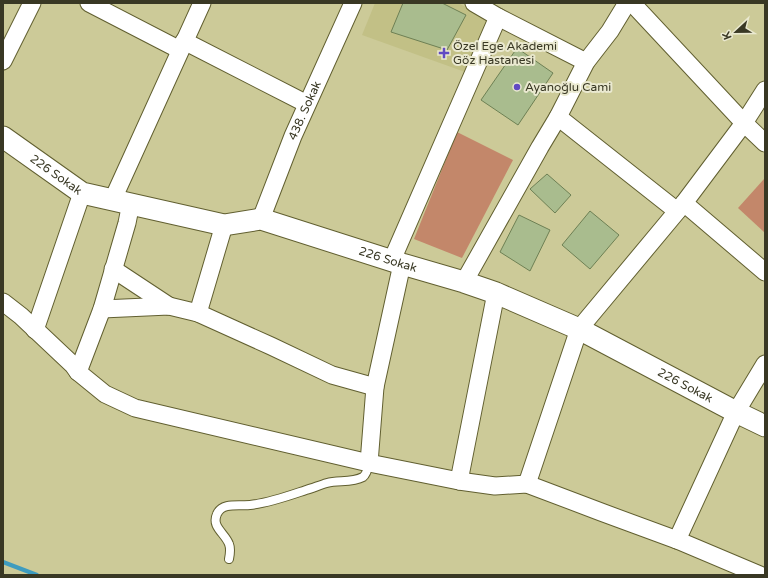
<svg xmlns="http://www.w3.org/2000/svg" width="768" height="578" font-family="'Varela Round',sans-serif">
  <rect width="100%" height="100%" fill="#ccca98"/>
  <!-- built -->
  <path fill="#c2c086" d="M375 3H458L489 19 465 72 362 35Z"/>
  <!-- green -->
  <g fill="#c3876a">
    <path d="M457 132 513 160 462 258 414 239Z"/>
    <path d="M764 179 765 180V233L738 208Z"/>
  </g>
  <g fill="none" stroke-linecap="round" stroke-linejoin="round">
    <!-- stream -->
    <path stroke="#3e9cbf" stroke-width="4.5" d="M3 562 37 575"/>
  </g>
  <!-- building -->
  <g fill="#a9bc8e" stroke="#6e8054">
    <path d="M403 3H442L466 15 447 50 391 32Z"/>
    <path d="M517 48 553 73 518 125 481 100Z"/>
    <path d="M547 174 571 195 555 213 530 189Z"/>
    <path d="M590 211 619 235 590 269 562 245Z"/>
    <path d="M519 215 550 230 530 271 500 252Z"/>
  </g>
  <g fill="none" stroke-linecap="round" stroke-linejoin="round">
    <!-- service casing -->
    <g stroke="#615f30" stroke-width="10">
      <path id="service" d="M229 559C230 554 231 549 229 544 225 533 211 527 217 514 222 502 239 506 250 505 269 503 288 496 306 490 313 488 320 485 327 483 338 480 352 483 363 477 367 474 368 468 369 463"/>
    </g>
    <!-- minor casing -->
    <g stroke="#615f30" stroke-width="19">
      <g id="minor">
        <path d="M89 3 180 50"/>
        <path d="M474 3 498 17 586 62"/>
        <path d="M632 3 744 123 765 143"/>
        <path d="M184 41 307 104"/>
        <path d="M3 61 32 3"/>
        <path d="M558 117 677 211"/>
        <path d="M113 199 202 3"/>
        <path d="M684 203 765 272"/>
        <path id="s1" d="M261 219 293 136 353 3"/>
        <path d="M392 260 498 17"/>
        <path d="M113 269 169 306"/>
        <path d="M464 282 540 147 558 117 586 62 610 31 627 3"/>
        <path d="M3 302 21 316 73 365 78 372 105 394 135 408 369 463 459 481 495 486 527 484 601 512 677 540 760 575"/>
        <path d="M102 309 169 306 198 313 271 346 332 375 375 387"/>
        <path d="M198 313 224 225"/>
        <path d="M35 330 82 193"/>
        <path d="M78 372 102 309 127 223 131 203"/>
        <path d="M369 463 375 387 402 264"/>
        <path d="M459 481 496 293"/>
        <path d="M527 484 579 329 684 203 744 123 765 90"/>
        <path d="M677 540 736 412 765 364"/>
      </g>
    </g>
    <!-- tertiary casing -->
    <g stroke="#615f30" stroke-width="23">
      <g id="tertiary">
        <path id="s2" d="M3 137 82 193 224 225 261 219 402 264 464 282 496 293 579 329 736 412 765 426"/>
      </g>
    </g>
    <!-- service -->
    <use href="#service" stroke="#fff" stroke-width="8"/>
    <!-- minor -->
    <use href="#minor" stroke="#fff" stroke-width="17"/>
    <!-- tertiary -->
    <use href="#tertiary" stroke="#fff" stroke-width="21"/>
  </g>
  <!-- markers -->
  <g fill="#614ac3" stroke="#eae9d0" stroke-width="1.5">
    <path d="M442 47h4v4h4v4h-4v4h-4v-4h-4v-4h4z"/>
    <circle cx="517" cy="87" r="4"/>
  </g>
  <g text-anchor="middle" dominant-baseline="central" stroke-width="4" stroke-linejoin="round" paint-order="stroke">
    <!-- poi labels -->
    <g font-size="12" fill="#393824" stroke="#eae9d0" text-anchor="start">
      <text x="453" y="46">Özel Ege Akademi<tspan x="453" dy="14">Göz Hastanesi</tspan></text>
      <text x="525" y="87">Ayanoğlu Cami</text>
    </g>
    <!-- street labels -->
    <g font-size="12" fill="#393824" stroke="#eae9d0">
      <text stroke="none"><textPath href="#s1" startOffset="117">438. Sokak</textPath></text>
      <text stroke="none"><textPath href="#s2" startOffset="65">226 Sokak</textPath></text>
      <text stroke="none"><textPath href="#s2" startOffset="413">226 Sokak</textPath></text>
      <text stroke="none"><textPath href="#s2" startOffset="737">226 Sokak</textPath></text>
    </g>
  </g>
  <!-- border -->
  <rect width="768" height="578" fill="none" stroke="#393824" stroke-width="8"/>
  <!-- north arrow -->
  <g transform="translate(736 32) rotate(248)" stroke="#eae9d0" stroke-width="3" paint-order="stroke">
  <path d="M0-3L7 15L0 10L-7 15Z" fill="#393824"/>
  <text y="-6" font-size="11" font-weight="bold" text-anchor="middle" fill="#393824">K</text>
  </g>
</svg>
